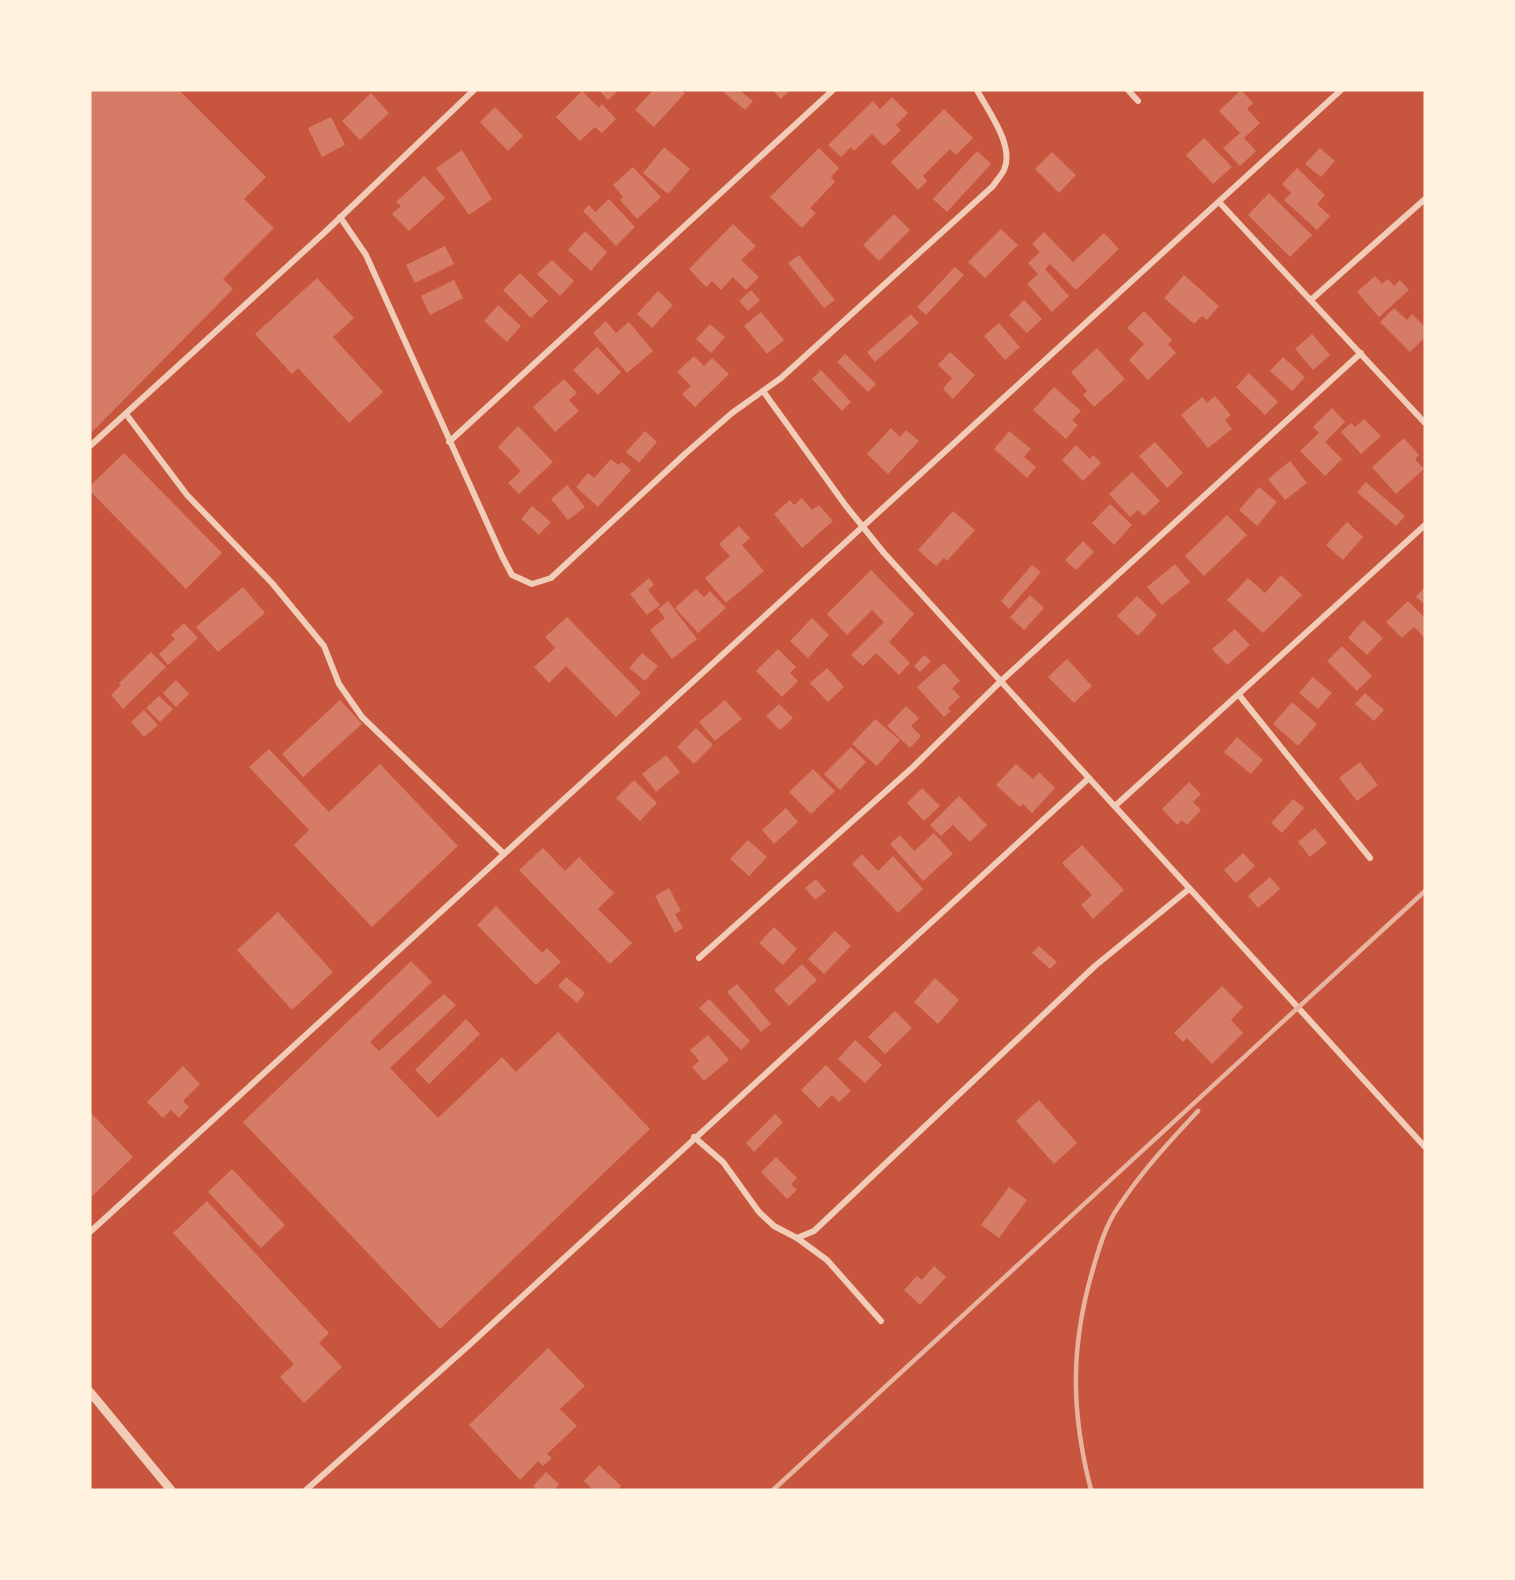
<svg xmlns="http://www.w3.org/2000/svg" width="1515" height="1580" font-family="'PT Sans',sans-serif">
  <rect width="100%" height="100%" fill="#c8553d"/>
  <!-- building -->
  <g fill="#d67c66">
    <path d="M90 90H179L266 177 244 199 274 228 223 279 233 289 90 434Z"/>
    <path d="M599 90H619L608 100Z"/>
    <path d="M653 90H681L685 93 654 127 635 110Z"/>
    <path d="M721 90H739L753 101 745 110Z"/>
    <path d="M772 90H790L781 99Z"/>
    <path d="M1241 90 1253 103 1247 109 1260 123 1244 138 1256 151 1240 166 1223 148 1240 133 1219 111Z"/>
    <path d="M582 91 599 108 602 104 616 119 602 133 595 127 580 141 556 117Z"/>
    <path d="M371 93 389 113 360 140 342 121Z"/>
    <path d="M892 97 908 113 896 125 901 130 884 146 872 134 854 151 851 147 841 157 828 145 873 101 880 109Z"/>
    <path d="M495 107 523 136 508 151 480 122Z"/>
    <path d="M944 109 973 138 956 155 950 149 923 176 927 181 918 190 891 162Z"/>
    <path d="M331 117 345 145 322 157 308 128Z"/>
    <path d="M1204 138 1232 167 1213 184 1186 155Z"/>
    <path d="M664 147 690 169 668 194 643 173Z"/>
    <path d="M819 148 839 168 831 177 835 182 810 208 816 213 802 228 770 197Z"/>
    <path d="M1320 148 1335 161 1321 177 1305 164Z"/>
    <path d="M462 150 492 199 469 215 436 168Z"/>
    <path d="M977 151 991 164 947 212 933 199Z"/>
    <path d="M1052 152 1076 175 1059 193 1035 169Z"/>
    <path d="M633 167 661 197 637 219 620 200 623 197 613 185Z"/>
    <path d="M1297 168 1325 195 1317 204 1330 216 1317 230 1284 200 1291 193 1282 184Z"/>
    <path d="M424 176 445 198 409 231 392 214 401 206 396 202Z"/>
    <path d="M1269 193 1312 235 1290 257 1248 215Z"/>
    <path d="M609 199 635 227 616 246 583 211 589 205 595 212Z"/>
    <path d="M894 214 910 230 879 261 863 245Z"/>
    <path d="M733 224 756 246 741 260 759 277 746 290 733 277 721 290 712 281 706 287 689 269Z"/>
    <path d="M1001 229 1018 245 985 278 968 262Z"/>
    <path d="M585 231 607 252 591 271 568 250Z"/>
    <path d="M1044 232 1073 262 1104 233 1119 249 1076 290 1045 259 1050 264 1045 269 1069 296 1052 312 1027 284 1038 274 1028 263 1040 252 1032 244Z"/>
    <path d="M445 246 454 264 415 283 406 265Z"/>
    <path d="M799 255 835 300 824 308 788 263Z"/>
    <path d="M552 260 574 281 560 296 537 274Z"/>
    <path d="M955 267 964 275 926 315 917 307Z"/>
    <path d="M520 273 548 301 531 318 503 290Z"/>
    <path d="M1184 275 1219 306 1207 320 1202 316 1194 324 1164 298Z"/>
    <path d="M1375 276 1382 284 1388 279 1394 286 1400 280 1409 290 1379 317 1357 292Z"/>
    <path d="M317 278 354 318 333 337 383 392 349 423 298 368 292 374 255 334Z"/>
    <path d="M454 280 463 298 430 315 421 296Z"/>
    <path d="M751 290 760 300 748 311 739 301Z"/>
    <path d="M658 291 673 305 652 328 637 314Z"/>
    <path d="M1024 300 1042 319 1027 333 1009 315Z"/>
    <path d="M498 305 521 326 507 342 484 321Z"/>
    <path d="M1394 308 1407 320 1412 314 1425 327V337L1410 352 1380 322Z"/>
    <path d="M1144 311 1172 340 1168 344 1176 353 1148 380 1129 360 1144 344 1127 328Z"/>
    <path d="M761 312 784 340 767 354 744 326Z"/>
    <path d="M911 314 919 323 875 362 867 352Z"/>
    <path d="M606 321 616 333 629 322 653 351 627 373 593 333Z"/>
    <path d="M999 323 1020 347 1005 360 984 336Z"/>
    <path d="M710 324 725 337 711 353 696 339Z"/>
    <path d="M1312 334 1330 355 1313 370 1295 349Z"/>
    <path d="M597 347 621 372 598 395 573 370Z"/>
    <path d="M1097 348 1125 379 1094 407 1083 395 1087 391 1071 372Z"/>
    <path d="M950 352 975 375 953 399 943 389 952 378 938 365Z"/>
    <path d="M845 354 876 384 868 392 837 362Z"/>
    <path d="M694 356 704 366 712 358 729 374 695 407 682 394 691 386 677 372Z"/>
    <path d="M1283 357 1305 377 1292 391 1270 371Z"/>
    <path d="M821 370 851 402 842 411 812 379Z"/>
    <path d="M1249 373 1278 402 1265 415 1236 387Z"/>
    <path d="M564 379 577 393 569 400 579 411 555 432 533 407Z"/>
    <path d="M1054 387 1081 411 1072 420 1078 425 1066 439 1033 410Z"/>
    <path d="M1215 396 1231 415 1225 420 1232 429 1208 448 1181 415 1202 397 1207 403Z"/>
    <path d="M1332 408 1345 422 1325 442 1342 459 1325 476 1300 451 1319 433 1313 427Z"/>
    <path d="M1364 419 1381 436 1361 454 1341 432 1351 423 1355 427Z"/>
    <path d="M518 426 553 462 519 494 508 483 521 471 498 447Z"/>
    <path d="M891 428 900 437 906 430 919 441 888 474 867 454Z"/>
    <path d="M645 431 657 442 639 463 626 452Z"/>
    <path d="M1009 431 1031 449 1024 457 1036 467 1027 478 994 449Z"/>
    <path d="M1404 438 1419 455 1415 459 1424 469 1396 494 1372 467Z"/>
    <path d="M1155 442 1183 473 1167 488 1139 456Z"/>
    <path d="M1076 445 1090 459 1093 455 1101 463 1083 481 1062 460Z"/>
    <path d="M124 453 222 553 186 589 90 491V486Z"/>
    <path d="M611 459 618 465 622 462 631 470 598 507 576 487 588 473 594 478Z"/>
    <path d="M1290 461 1307 483 1285 500 1268 479Z"/>
    <path d="M1132 472 1160 501 1144 516 1138 510 1130 517 1109 494Z"/>
    <path d="M1366 482 1405 516 1396 526 1357 492Z"/>
    <path d="M567 485 585 507 568 520 551 499Z"/>
    <path d="M1259 487 1277 502 1257 526 1239 510Z"/>
    <path d="M802 498 812 510 819 505 833 521 802 548 774 514 790 500 794 505Z"/>
    <path d="M1110 504 1132 525 1114 545 1092 523Z"/>
    <path d="M532 506 551 522 539 535 521 519Z"/>
    <path d="M953 511 975 530 947 561 944 558 936 566 918 550Z"/>
    <path d="M1227 515 1247 535 1204 576 1185 556Z"/>
    <path d="M1347 522 1363 537 1343 560 1326 545Z"/>
    <path d="M739 526 750 538 742 545 764 571 726 603 705 578 730 556 719 544Z"/>
    <path d="M1083 541 1094 552 1076 570 1065 560Z"/>
    <path d="M1175 564 1190 582 1162 605 1147 587Z"/>
    <path d="M1032 565 1041 572 1009 609 1001 601Z"/>
    <path d="M871 570 914 614 889 642 910 663 899 675 876 653 863 666 851 655 884 622 872 610 847 635 827 614Z"/>
    <path d="M1281 575 1302 595 1263 633 1227 600 1248 578 1265 593Z"/>
    <path d="M649 578 654 585 648 590 660 605 647 615 630 594Z"/>
    <path d="M1425 586V605L1416 597Z"/>
    <path d="M243 587 265 613 218 652 196 627Z"/>
    <path d="M696 589 704 597 710 591 726 608 698 633 675 608Z"/>
    <path d="M1030 595 1044 608 1024 630 1010 617Z"/>
    <path d="M1137 596 1157 615 1138 636 1117 616Z"/>
    <path d="M668 601 697 639 672 659 650 630 665 618 658 609Z"/>
    <path d="M1408 601 1425 618 1424 637 1414 627 1402 638 1386 622Z"/>
    <path d="M567 617 641 693 616 717 566 666 549 683 534 667 555 648 545 637Z"/>
    <path d="M812 618 829 635 808 658 790 641Z"/>
    <path d="M1363 620 1383 638 1367 655 1348 638Z"/>
    <path d="M184 623 198 638 168 665 159 654 175 639 171 635Z"/>
    <path d="M1235 629 1250 645 1227 665 1212 649Z"/>
    <path d="M1342 646 1372 676 1357 691 1327 661Z"/>
    <path d="M778 649 796 667 790 673 798 681 782 697 756 671Z"/>
    <path d="M151 652 166 667 123 709 111 695 121 685 119 683Z"/>
    <path d="M642 653 658 666 645 681 629 668Z"/>
    <path d="M924 655 931 661 920 672 914 666Z"/>
    <path d="M1067 659 1092 686 1074 703 1048 677Z"/>
    <path d="M944 663 960 681 952 688 960 697 948 708 951 711 944 717 917 687Z"/>
    <path d="M827 668 844 687 828 702 810 683Z"/>
    <path d="M1313 677 1332 693 1318 709 1299 693Z"/>
    <path d="M176 680 189 694 176 707 163 693Z"/>
    <path d="M1365 693 1384 710 1374 721 1355 704Z"/>
    <path d="M159 696 173 709 160 722 146 708Z"/>
    <path d="M340 700 362 724 303 777 282 754Z"/>
    <path d="M725 700 742 719 715 741 699 722Z"/>
    <path d="M1292 702 1317 724 1298 746 1273 724Z"/>
    <path d="M779 704 793 718 780 730 766 716Z"/>
    <path d="M906 706 919 718 911 726 921 736 910 748 887 726Z"/>
    <path d="M144 710 158 725 144 737 131 722Z"/>
    <path d="M875 719 900 740 877 766 852 744Z"/>
    <path d="M696 728 713 745 694 764 677 747Z"/>
    <path d="M1237 737 1263 760 1251 774 1224 752Z"/>
    <path d="M851 747 866 762 840 790 824 774Z"/>
    <path d="M269 749 329 812 380 764 458 846 372 927 294 845 309 830 249 767Z"/>
    <path d="M666 755 680 772 656 792 642 774Z"/>
    <path d="M1360 762 1378 785 1357 801 1339 778Z"/>
    <path d="M1016 764 1033 779 1039 772 1055 788 1032 813 1023 804 1020 807 996 785Z"/>
    <path d="M813 769 835 791 811 814 789 792Z"/>
    <path d="M634 780 657 803 640 821 616 798Z"/>
    <path d="M1189 782 1201 794 1193 802 1201 810 1187 825 1182 820 1177 825 1162 809Z"/>
    <path d="M922 788 940 806 924 821 907 803Z"/>
    <path d="M959 796 987 825 970 842 953 825 941 836 930 825Z"/>
    <path d="M1293 799 1304 808 1282 833 1271 823Z"/>
    <path d="M786 808 798 822 774 844 762 830Z"/>
    <path d="M1315 828 1327 843 1310 857 1298 842Z"/>
    <path d="M934 833 953 854 923 881 890 844 900 835 914 851Z"/>
    <path d="M748 840 767 857 749 876 730 859Z"/>
    <path d="M1082 845 1124 890 1093 919 1081 905 1092 895 1062 863Z"/>
    <path d="M543 848 565 871 579 857 614 893 598 909 632 943 610 964 519 870Z"/>
    <path d="M1243 853 1255 866 1236 883 1224 870Z"/>
    <path d="M862 854 878 871 893 856 923 889 898 913 852 864Z"/>
    <path d="M1270 877 1280 889 1258 908 1248 896Z"/>
    <path d="M816 879 826 891 815 900 805 888Z"/>
    <path d="M669 888 681 911 675 914 683 928 675 933 655 896Z"/>
    <path d="M496 906 542 953 547 948 561 962 536 985 477 925Z"/>
    <path d="M278 912 333 972 292 1010 237 950Z"/>
    <path d="M774 927 797 949 783 965 759 943Z"/>
    <path d="M835 931 851 946 824 974 808 959Z"/>
    <path d="M1039 946 1057 962 1050 969 1032 953Z"/>
    <path d="M411 961 432 982 370 1042 379 1051 444 994 456 1005 390 1068 438 1118 502 1057 516 1072 558 1032 650 1129 440 1329 243 1122Z"/>
    <path d="M802 964 817 980 789 1006 774 990Z"/>
    <path d="M566 977 585 993 577 1003 558 986Z"/>
    <path d="M935 978 959 1000 938 1024 914 1002Z"/>
    <path d="M737 984 771 1024 761 1032 727 992Z"/>
    <path d="M1222 986 1243 1007 1231 1020 1243 1033 1212 1064 1187 1038 1183 1042 1174 1033Z"/>
    <path d="M709 999 750 1041 741 1050 699 1008Z"/>
    <path d="M895 1011 912 1028 885 1054 868 1037Z"/>
    <path d="M466 1019 480 1034 429 1084 415 1070Z"/>
    <path d="M708 1035 729 1060 704 1081 692 1067 699 1061 690 1050Z"/>
    <path d="M855 1040 882 1065 865 1083 838 1059Z"/>
    <path d="M826 1065 851 1091 839 1102 832 1095 819 1108 801 1090Z"/>
    <path d="M183 1066 200 1084 183 1101 189 1107 179 1118 171 1110 163 1118 147 1102Z"/>
    <path d="M1039 1100 1077 1143 1054 1164 1016 1121Z"/>
    <path d="M90 1112 133 1157 90 1198Z"/>
    <path d="M775 1114 783 1122 754 1152 746 1143Z"/>
    <path d="M776 1157 797 1178 791 1184 797 1190 787 1199 761 1172Z"/>
    <path d="M232 1169 285 1225 261 1248 208 1192Z"/>
    <path d="M1009 1187 1027 1200 999 1238 981 1225Z"/>
    <path d="M207 1201 329 1333 319 1343 342 1367 304 1403 280 1377 294 1364 173 1233Z"/>
    <path d="M934 1266 946 1277 920 1305 904 1290 917 1276 922 1280Z"/>
    <path d="M548 1348 585 1386 560 1409 577 1426 547 1454 552 1458 543 1466 538 1461 520 1480 469 1425Z"/>
    <path d="M599 1465 621 1486 617 1490H593L584 1481Z"/>
    <path d="M546 1472 559 1484 554 1490H537L533 1486Z"/>
  </g>
  <g fill="none" stroke-linecap="round" stroke-linejoin="round">
    <!-- minor -->
    <g stroke="#f1ccb7" stroke-width="6">
      <path d="M1128 90 1138 101"/>
      <path d="M1219 202 1425 423"/>
      <path d="M340 217 366 255 502 556 512 575 532 584 551 578 686 453 732 413 781 378 993 186C996 181 1001 176 1004 170 1015 146 988 111 977 90"/>
      <path d="M1312 299 1425 199"/>
      <path d="M763 391 846 506 884 553 1425 1147"/>
      <path d="M126 414 187 495 272 583 324 646 339 684 362 717 504 854"/>
      <path d="M449 442 833 90"/>
      <path d="M90 446 324 233 474 90"/>
      <path d="M1239 695 1370 858"/>
      <path d="M1115 806 1425 525"/>
      <path d="M699 958 912 768 1001 681 1361 353"/>
      <path d="M694 1137 723 1162 759 1212 774 1226 797 1238 827 1260 881 1321"/>
      <path d="M90 1232 1341 90"/>
      <path d="M797 1238 814 1231 1095 966 1189 889"/>
      <path d="M306 1490 467 1347 1089 778"/>
    </g>
    <!-- tertiary -->
    <path stroke="#f1ccb7" stroke-width="9" d="M90 1392 171 1490"/>
    <!-- rail -->
    <g stroke="#e9b49f" stroke-width="4.5">
      <path d="M773 1490 1425 891"/>
      <path d="M1091 1490C1071 1412 1070 1347 1093 1269 1099 1248 1106 1224 1119 1206 1142 1171 1170 1141 1198 1111"/>
    </g>
  </g>
  <!-- border -->
  <rect width="1515" height="1580" fill="none" stroke="#fff3e0" stroke-width="183"/>
</svg>
